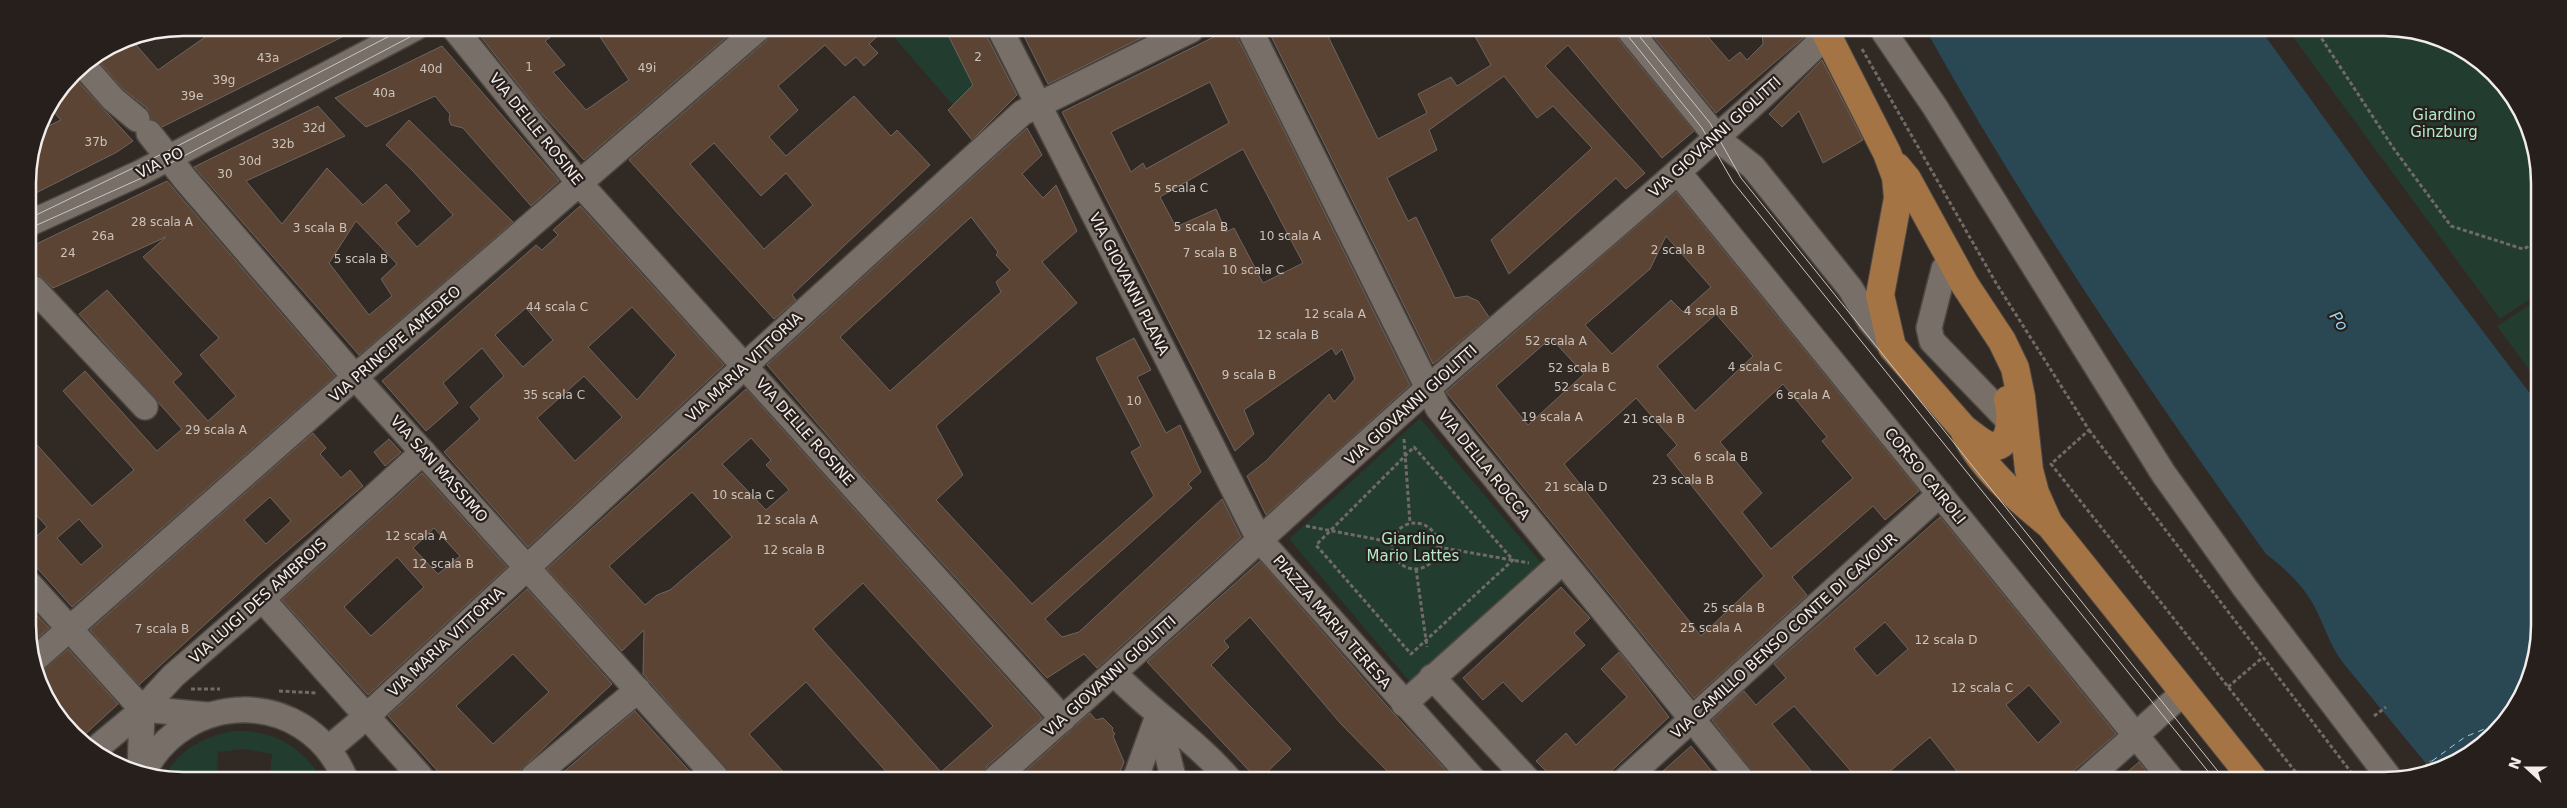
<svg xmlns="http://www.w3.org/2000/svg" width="2567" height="808" font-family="'DejaVu Sans',sans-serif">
  <rect width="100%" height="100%" fill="#312924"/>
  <!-- green -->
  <g fill="#223c2f">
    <path d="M905 29H945L973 85 953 105 893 36Z"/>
    <path d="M2290 33H2424L2470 54 2501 80 2537 153 2536 295 2500 319Z"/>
    <path d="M2536 301 2535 378 2497 326Z"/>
    <path d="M1420 418 1542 564 1411 683 1289 539Z"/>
    <path d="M235 731C271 730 300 745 320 776L270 775 272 754 244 749 218 752 217 775H165C180 749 206 735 235 731Z"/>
    <path d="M1200 770 1206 778 1168 777Z"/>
  </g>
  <!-- water -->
  <path fill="#2a4754" d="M1927 32 2263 33 2376 190 2535 400 2534 665 2513 711 2479 748 2433 772 2344 664C2331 647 2328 635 2319 616 2308 590 2288 571 2266 554 2145 385 2028 213 1927 32Z"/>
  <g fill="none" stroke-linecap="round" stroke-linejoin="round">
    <!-- ferry -->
    <path stroke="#97d2ed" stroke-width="1" stroke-dasharray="6 5" stroke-linecap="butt" d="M2432 761 2465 737 2504 721"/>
  </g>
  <!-- building -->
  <g fill="#5b4434" stroke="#6e655f" fill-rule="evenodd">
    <path d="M218 28H360L162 127 151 119 147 108 123 89 96 58 124 39 130 38 158 70Z"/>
    <path d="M474 28H563L545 41 565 65 553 72 586 110 629 80 594 28 736 29 584 160 536 107Z"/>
    <path d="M772 29H885L869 44 878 53 864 66 856 57 845 66 825 45 778 86 798 110 769 137 786 156 854 96 891 136 897 130 930 165 792 295 796 300 774 319 629 160 767 40ZM714 143 761 196 786 173 813 205 764 249 690 164Z"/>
    <path d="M945 29H983L1017 95 972 140 948 110 973 85Z"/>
    <path d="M1021 30H1157L1048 84Z"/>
    <path d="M1228 30H1233L1245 52 1410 385 1266 515 1247 476 1266 461 1329 394 1334 402 1355 379 1342 349 1336 355 1332 348 1244 410 1254 434 1235 451 1062 112ZM1210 82 1229 123 1146 169 1143 163 1131 172 1111 132ZM1243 149 1303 263 1263 283 1234 228 1226 232 1216 209 1176 227 1160 197Z"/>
    <path d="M1268 30H1325L1378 139 1427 113 1418 94 1451 77 1457 86 1491 65 1472 31H1616L1619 40 1694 131 1662 158 1568 45 1545 66 1645 173 1626 189 1616 178 1509 274 1491 240 1592 148 1553 106 1537 118 1504 76 1429 130 1437 150 1387 178 1408 221 1416 217 1455 298 1467 296 1478 301 1489 317 1433 364Z"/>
    <path d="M1649 31H1703L1729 61 1740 52 1747 60 1763 44 1762 31 1810 32 1716 113Z"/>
    <path d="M442 46 559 181 531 206 463 128 451 125 449 120 450 114 435 96 366 127 335 98Z"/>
    <path d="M1822 60 1863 140 1823 163 1799 111 1782 127 1769 114Z"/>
    <path d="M72 75 133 141 117 152 28 197V173L38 131 61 120 50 108Z"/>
    <path d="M318 106 345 136 246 181 282 224 327 168 363 205 386 184 410 211 396 223 417 247 453 215 412 170 386 145 409 120 513 222 359 355 194 167ZM356 221 397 264 381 279 392 296 369 315 329 263Z"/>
    <path d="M1027 128 1042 155 1022 174 1043 198 1056 185 1077 231 1042 262 1077 303 936 426 963 475 936 500 1032 604 1154 496 1131 452 1141 446 1096 358 1134 338 1151 370 1137 377 1166 433 1180 425 1201 472 1188 484 1192 488 1045 619 1062 637 1079 632 1222 499 1241 537 1097 668 1084 654 1047 678 854 466 767 365ZM971 217 998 252 996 255 1010 270 996 282 1001 292 890 391 840 337Z"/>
    <path d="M167 181 335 376 72 607 30 560V542L47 527 30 508 29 436 92 506 134 470 63 391 85 371 157 451 182 429 79 314 107 290 182 374 173 382 208 421 236 396 200 355 219 338 143 257 166 237 53 288 39 275 28 276V248ZM79 519 103 546 81 565 57 538Z"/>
    <path d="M1676 192 1919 491 1885 520 1873 506 1792 577 1807 595 1694 698 1446 392ZM1666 236 1711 287 1683 312 1671 300 1612 354 1585 325 1650 269ZM1716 314 1753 356 1695 411 1657 366ZM1551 338 1584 374 1528 425 1496 386ZM1783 384 1827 437 1822 441 1853 478 1771 549 1742 512 1762 493 1720 442ZM1636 398 1677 445 1667 455 1764 576 1701 636 1564 464Z"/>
    <path d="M580 206 724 365 528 547 444 452 480 419 470 407 504 376 482 348 443 383 458 403 426 431 382 381 536 245 542 250 558 235 553 230ZM632 307 676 355 637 400 588 347ZM526 308 553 340 523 367 495 335ZM584 376 622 417 575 461 537 418Z"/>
    <path d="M746 389 1042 718 987 766 983 777H891L806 682 749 734 788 777 732 776 643 674 644 630 622 651 547 569ZM751 438 771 460 766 465 789 490 766 510 722 464ZM692 492 732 537 670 590 657 595 645 605 609 566ZM863 583 993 726 941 772 813 629Z"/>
    <path d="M313 433 326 448 320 454 341 478 350 470 363 486 259 575 139 685 90 630ZM270 497 291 521 266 544 244 520Z"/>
    <path d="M389 439 401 452 385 466 374 452Z"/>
    <path d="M422 473 507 567 368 695 282 600ZM434 528 460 556 438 574 413 548ZM397 557 424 587 371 636 344 607Z"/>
    <path d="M1940 517 2116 734 2064 779H1963L1930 737 1881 779H1858L1794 706 1772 724 1818 779H1758L1712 720 1744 691 1756 705 1786 678 1774 664ZM1885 622 1908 649 1877 676 1854 649ZM2029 685 2061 722 2038 743 2006 705Z"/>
    <path d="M1260 561 1394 714 1453 778H1394L1341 724 1250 617 1224 641 1229 647 1211 665 1291 749 1261 778H1256L1147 662Z"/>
    <path d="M1561 587 1590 618 1574 633 1585 645 1522 702 1503 682 1483 700 1463 678Z"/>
    <path d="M527 589 612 684 514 776H442L388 716ZM513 654 549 692 493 744 456 706Z"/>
    <path d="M30 608 49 628 30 644Z"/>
    <path d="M68 649 118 704 80 739 66 728 40 673Z"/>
    <path d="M1619 652 1669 717 1604 778H1553L1536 761 1566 733 1576 745 1627 697 1601 669Z"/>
    <path d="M635 711 694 776H559L597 743Z"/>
    <path d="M1090 713 1096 720 1103 718 1113 728 1112 730 1115 734 1113 736 1124 762 1118 777H1019Z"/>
    <path d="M1691 746 1718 779H1654Z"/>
    <path d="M2139 762 2153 780H2118Z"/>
  </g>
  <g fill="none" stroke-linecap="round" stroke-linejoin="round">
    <!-- minor casing -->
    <g stroke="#4d4742" stroke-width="28">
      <g id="minor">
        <path d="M454 28 580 184 1063 719"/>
        <path d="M1000 29 1259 539 1472 778"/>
        <path d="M1250 30 1438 408 1741 779"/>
        <path d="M1630 31 1720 141 1753 167 1850 288 1870 321 1892 347"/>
        <path d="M1884 32 1935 107 2163 473 2245 588 2391 780"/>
        <path d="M84 66 113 99 137 119"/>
        <path d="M149 133 185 179 355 377 715 776"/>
        <path d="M1678 172 2172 780"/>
        <path d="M28 224 140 173 415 28"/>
        <path d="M1944 269 1929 328 1932 341 2010 422"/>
        <path d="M34 289 145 407"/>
        <path d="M30 585 142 709 140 774"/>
        <path d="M262 599 420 776"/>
        <path d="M33 661 355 377 758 29"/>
        <path d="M1114 673C1150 711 1194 739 1228 778"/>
        <path d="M1432 677 1526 778"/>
        <path d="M1404 704 1562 562"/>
        <path d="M142 709 207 715"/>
        <path d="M1158 716 1173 777"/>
        <path d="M328 749 367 716 762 350 1022 113 1191 30"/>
        <path d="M93 751 140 712 173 676 262 599 423 452"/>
        <path d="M142 775C184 689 304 687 344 776"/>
        <path d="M534 776 638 690"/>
        <path d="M997 777C1147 645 1292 508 1442 376 1571 263 1704 154 1827 35"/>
        <path d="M1136 777 1158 716"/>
        <path d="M1627 778 1940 494"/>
        <path d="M2087 779 2183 693"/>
      </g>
    </g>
    <!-- major casing -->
    <g stroke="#4d4742" stroke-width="30">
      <g id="major">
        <path d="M1825 31 1887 153 1896 177 1898 198 1880 295 1892 347 1963 428C1978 465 2019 500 2050 525L2254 780"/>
        <path d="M1897 167 1907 179 1965 285 2002 341 2015 368 2021 397 2029 470 2035 493 2048 522"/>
        <path d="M1964 429C1972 434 1981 444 1991 446 2013 449 2012 413 2008 400"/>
      </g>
    </g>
    <!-- path -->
    <g stroke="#716a65" stroke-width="3" stroke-dasharray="4 2.5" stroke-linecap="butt">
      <path d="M2318 33 2394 149 2451 226 2523 249 2536 243"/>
      <path d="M1862 49 1996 283 2089 430 2051 464 2302 780"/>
      <path d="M2089 430 2357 780"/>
      <path d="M1404 439 1410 523"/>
      <path d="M1414 447 1513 560 1411 654 1316 545Z"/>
      <circle cx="1415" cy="546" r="23"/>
      <path d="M1306 526 1391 542"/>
      <path d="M1438 547 1529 563"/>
      <path d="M1416 569 1427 647"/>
      <path d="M2228 687 2262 658"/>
      <path d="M191 689H220"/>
      <path d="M279 691 317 693"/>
      <path d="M2374 716 2386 707"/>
      <path d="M2420 771 2432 761"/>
    </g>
    <!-- minor -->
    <use href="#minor" stroke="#786f69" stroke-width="25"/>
    <!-- major -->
    <use href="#major" stroke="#a57444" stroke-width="28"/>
    <!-- tram -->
    <g stroke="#cbc5c2" stroke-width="1">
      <path d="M1624 31 1702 128 1733 182 2215 780"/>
      <path d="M1635 31 1710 123 1741 178 2225 780"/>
      <path d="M28 219 164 153 405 28"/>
      <path d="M28 229 144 177 427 28"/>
    </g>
  </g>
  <g text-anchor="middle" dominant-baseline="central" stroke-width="4.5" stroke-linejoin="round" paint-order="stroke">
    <!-- number labels -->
    <g font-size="12" fill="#ccc3bc">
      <text x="978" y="57">2</text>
      <text x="268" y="58">43a</text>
      <text x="529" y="67">1</text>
      <text x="647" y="68">49i</text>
      <text x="431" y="69">40d</text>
      <text x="224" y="80">39g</text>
      <text x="384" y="93">40a</text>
      <text x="192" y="96">39e</text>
      <text x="314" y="128">32d</text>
      <text x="96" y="142">37b</text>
      <text x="283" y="144">32b</text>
      <text x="250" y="161">30d</text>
      <text x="225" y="174">30</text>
      <text x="1181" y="188">5 scala C</text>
      <text x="162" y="222">28 scala A</text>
      <text x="1201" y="227">5 scala B</text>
      <text x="320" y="228">3 scala B</text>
      <text x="103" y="236">26a</text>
      <text x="1290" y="236">10 scala A</text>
      <text x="1678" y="250">2 scala B</text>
      <text x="68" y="253">24</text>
      <text x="1210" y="253">7 scala B</text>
      <text x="361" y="259">5 scala B</text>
      <text x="1253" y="270">10 scala C</text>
      <text x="557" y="307">44 scala C</text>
      <text x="1711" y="311">4 scala B</text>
      <text x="1335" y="314">12 scala A</text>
      <text x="1288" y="335">12 scala B</text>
      <text x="1556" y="341">52 scala A</text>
      <text x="1755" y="367">4 scala C</text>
      <text x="1579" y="368">52 scala B</text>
      <text x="1249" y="375">9 scala B</text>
      <text x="1585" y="387">52 scala C</text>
      <text x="554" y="395">35 scala C</text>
      <text x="1803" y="395">6 scala A</text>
      <text x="1134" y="401">10</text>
      <text x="1552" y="417">19 scala A</text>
      <text x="1654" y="419">21 scala B</text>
      <text x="216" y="430">29 scala A</text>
      <text x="1721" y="457">6 scala B</text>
      <text x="1683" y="480">23 scala B</text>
      <text x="1576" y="487">21 scala D</text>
      <text x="743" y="495">10 scala C</text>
      <text x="787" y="520">12 scala A</text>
      <text x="416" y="536">12 scala A</text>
      <text x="794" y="550">12 scala B</text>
      <text x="443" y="564">12 scala B</text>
      <text x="1734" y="608">25 scala B</text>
      <text x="1711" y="628">25 scala A</text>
      <text x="162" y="629">7 scala B</text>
      <text x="1946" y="640">12 scala D</text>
      <text x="1982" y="688">12 scala C</text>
    </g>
    <!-- park labels -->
    <g font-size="15" fill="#b2ebcc" stroke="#271f1b">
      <text x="2444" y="115">Giardino<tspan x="2444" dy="17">Ginzburg</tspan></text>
      <text x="1413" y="539">Giardino<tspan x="1413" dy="17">Mario Lattes</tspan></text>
    </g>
    <!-- street labels -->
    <g font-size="15" fill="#f2edea" stroke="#271f1b">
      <text transform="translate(536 129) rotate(51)">VIA DELLE ROSINE</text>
      <text transform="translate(1715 137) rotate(-42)">VIA GIOVANNI GIOLITTI</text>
      <text transform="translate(160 163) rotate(-27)">VIA PO</text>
      <text transform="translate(1129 284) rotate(63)">VIA GIOVANNI PLANA</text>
      <text transform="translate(395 344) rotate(-41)">VIA PRINCIPE AMEDEO</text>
      <text transform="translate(744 367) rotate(-43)">VIA MARIA VITTORIA</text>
      <text transform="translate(1411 405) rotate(-42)">VIA GIOVANNI GIOLITTI</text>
      <text transform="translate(805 432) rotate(48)">VIA DELLE ROSINE</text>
      <text transform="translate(1484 465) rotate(51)">VIA DELLA ROCCA</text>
      <text transform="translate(439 469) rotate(48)">VIA SAN MASSIMO</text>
      <text transform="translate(1925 476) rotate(51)">CORSO CAIROLI</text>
      <text transform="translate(258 601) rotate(-42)">VIA LUIGI DES AMBROIS</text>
      <text transform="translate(1332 622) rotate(49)">PIAZZA MARIA TERESA</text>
      <text transform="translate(1784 636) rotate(-42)">VIA CAMILLO BENSO CONTE DI CAVOUR</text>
      <text transform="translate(446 642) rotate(-43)">VIA MARIA VITTORIA</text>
      <text transform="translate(1110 676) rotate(-42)">VIA GIOVANNI GIOLITTI</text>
    </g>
    <!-- water labels -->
    <g font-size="16" font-style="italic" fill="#97d2ed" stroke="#271f1b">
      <text transform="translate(2339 321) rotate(56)">Po</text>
    </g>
  </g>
  <!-- crop -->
  <path d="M0 0H2567V808H0ZM183 36H2384A147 147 0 0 1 2531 183V625A147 147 0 0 1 2384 772H183A147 147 0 0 1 36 625V183A147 147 0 0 1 183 36Z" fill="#271f1b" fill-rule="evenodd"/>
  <path fill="none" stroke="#f2edea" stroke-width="2.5" d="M183 36H2384A147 147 0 0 1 2531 183V625A147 147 0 0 1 2384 772H183A147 147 0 0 1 36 625V183A147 147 0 0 1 183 36Z"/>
  <!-- north arrow -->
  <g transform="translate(2527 768) rotate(291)" stroke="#271f1b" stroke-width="4" paint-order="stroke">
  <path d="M0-4L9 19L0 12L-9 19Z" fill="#f2edea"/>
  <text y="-8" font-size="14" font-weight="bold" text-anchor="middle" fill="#f2edea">N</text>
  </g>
</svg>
